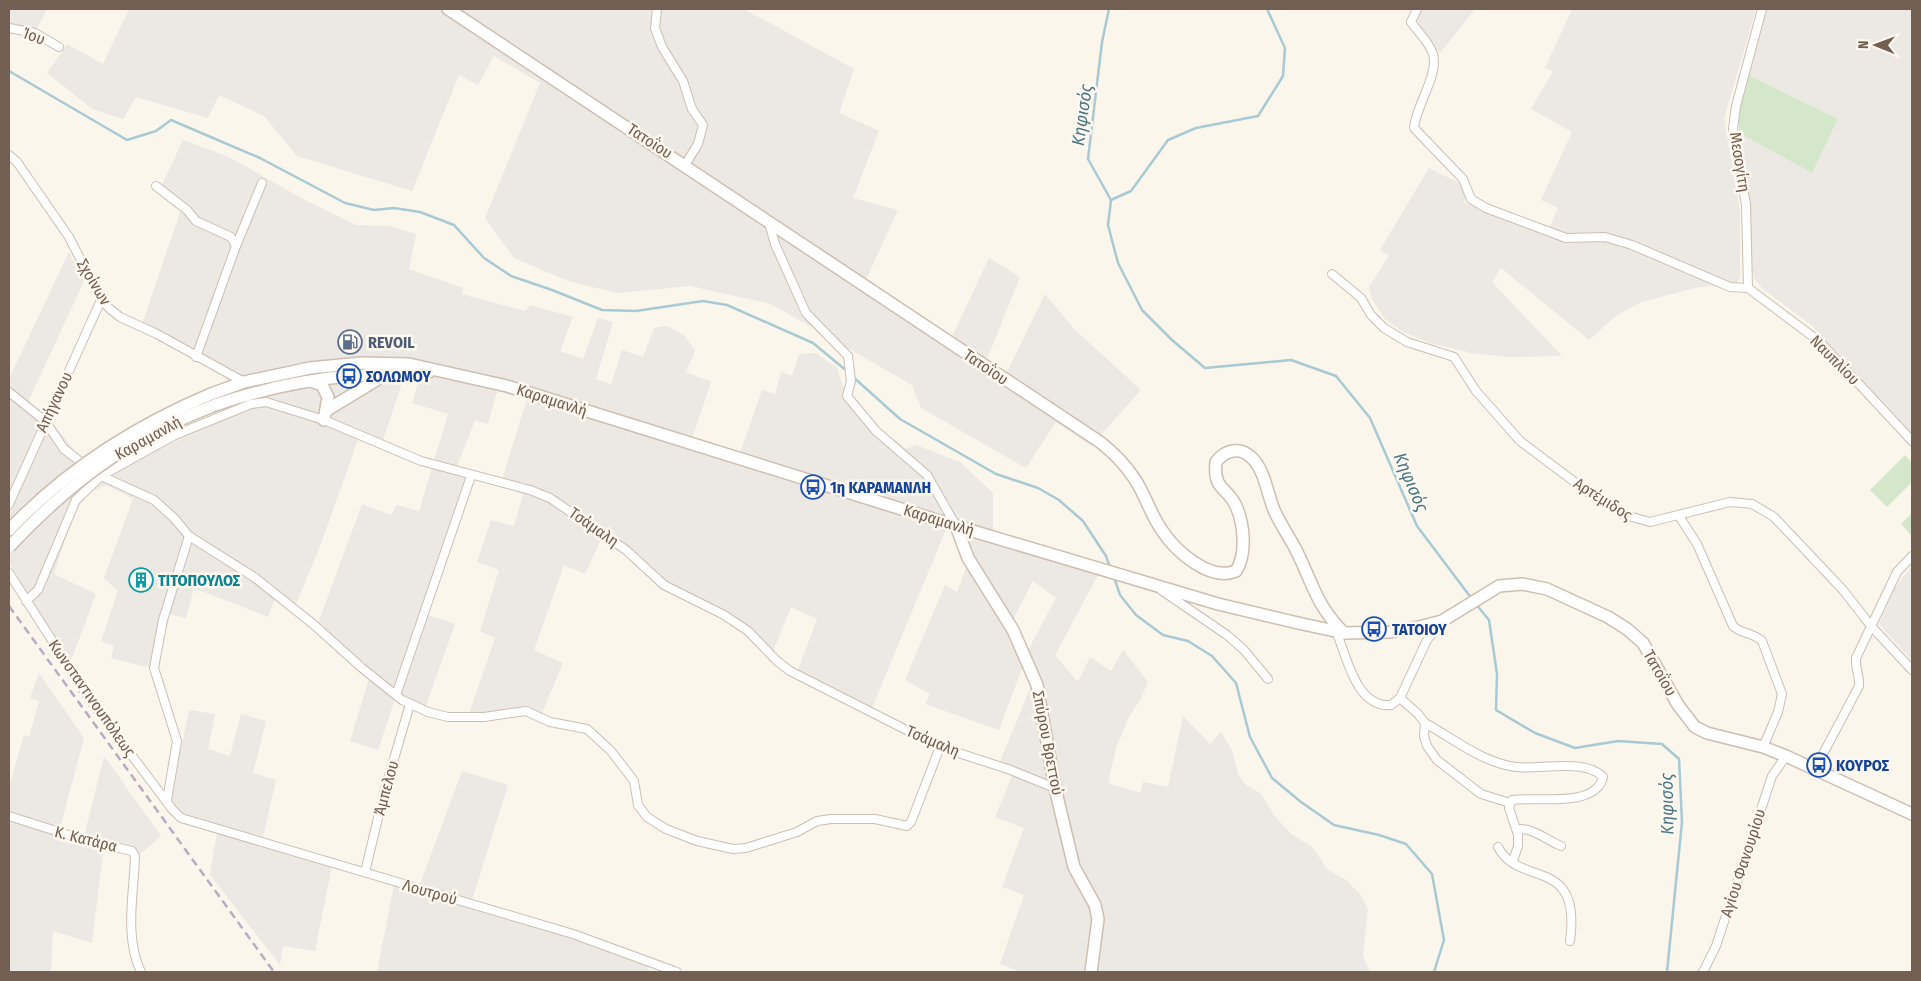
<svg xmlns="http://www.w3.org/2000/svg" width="1921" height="981" font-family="'Fira Sans Condensed',sans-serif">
  <rect width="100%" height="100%" fill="#faf6eb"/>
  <!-- industrial -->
  <g fill="#ece8e3" fill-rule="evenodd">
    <path d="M9 9H47L33 37 9 32Z"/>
    <path d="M129 9H744L854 69 839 113 879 131 853 198 898 210 864 284 952 337 989 258 1020 277 985 364 1006 374 1045 294 1074 329 1141 390 1091 446 1056 422 1026 468 921 408 912 385 771 304 690 286 617 293 568 281 514 258 485 218 540 83 494 56 478 85 459 75 412 191 297 156 264 116 219 95 208 118 136 97 123 119 92 109 47 73 67 44 103 64Z"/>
    <path d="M1420 9H1475L1440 53 1415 21Z"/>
    <path d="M1572 9H1756L1724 119 1740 211V278L1736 284 1699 287 1641 302 1617 315 1589 340 1501 268 1492 282 1562 356 1507 357 1471 353 1429 343 1402 331 1385 319 1372 299 1369 287 1389 256 1380 250 1429 168 1470 188 1464 202 1547 234 1558 208 1541 200 1572 132 1531 109 1553 71 1545 68Z"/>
    <path d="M1765 9H1912V434L1810 324 1764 290 1755 280 1750 266V210L1739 133 1812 173 1838 119 1748 75Z"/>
    <path d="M183 140 227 156 307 201 356 225 390 226 416 234 409 269 463 288 462 294 525 311 530 305 573 317 560 351 583 359 598 318 613 322 596 379 611 384 622 350 643 357 654 328 667 326 685 336 695 351 686 372 711 382 689 447 737 462 762 390 775 394 781 372 792 376 799 354 816 353 837 368 843 387 881 429 906 449 916 445 960 462 993 493V530L1100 563 1098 575 1055 655 1078 682 1090 657 1111 671 1123 650 1148 682 1141 698 1129 717 1116 748 1108 783 1140 793 1143 782 1168 787 1183 716 1210 744 1221 732 1232 750 1238 774 1246 785 1260 793 1274 815 1291 834 1312 847 1328 870 1346 880 1360 894 1368 909 1363 956 1370 972H1015L1016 970 1000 964 1024 895 1002 887 1024 828 995 817 1012 776 997 769 1032 684 1023 666 999 730 925 704 930 694 905 680 945 585 957 592 968 563 955 530 947 527 869 715 795 678 817 619 791 607 770 659 741 631 722 619 660 589 616 547 602 537 585 574 564 565 534 650 563 663 542 713 516 707 493 713 469 714 495 638 480 631 499 570 477 562 491 520 514 526 523 494 500 486 527 399 497 391 488 424 475 420 456 469 474 474 428 615 455 624 423 714 395 699 378 750 350 741 369 679 316 629 362 504 391 515 397 505 419 511 448 414 412 403 419 379 403 380 380 449 358 440 319 549 293 611 275 598 268 617 194 588 186 618 168 614 158 660 149 668 111 658 114 646 101 641 118 591 104 578 133 499 107 485 93 491 74 511 54 574 96 594 71 661 49 632 9 562V379L69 252 84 281 28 402 54 425 96 476 238 414 225 376 140 330 182 207 159 191ZM1033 581 1056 598 1028 650 1014 617Z"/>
    <path d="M1912 566V661L1879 624 1895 587Z"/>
    <path d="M39 673 84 738 57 840 82 846 104 756 161 836 139 855 103 852 92 943 53 931 51 972H9V787L24 735 29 737 39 701 30 698Z"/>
    <path d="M189 710 215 714 208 749 230 756 241 714 266 721 253 773 276 780 261 846 332 866 315 951 283 946 280 965 210 875 217 833 178 822 162 802 173 754 182 745Z"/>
    <path d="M462 771 508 785 470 907 581 940 649 966 648 972H377L394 885 417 892Z"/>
  </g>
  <!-- green -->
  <g fill="#d4e7ca">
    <path d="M1748 75 1838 119 1812 173 1739 133V112Z"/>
    <path d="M1905 455 1912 463V482L1887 507 1870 490Z"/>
    <path d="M1912 513V536L1901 524Z"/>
  </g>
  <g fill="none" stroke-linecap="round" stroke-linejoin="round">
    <!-- stream -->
    <g stroke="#a9c9d3" stroke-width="2.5">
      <path d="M1109 9 1102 42 1088 159 1111 200 1108 225 1118 263 1142 310 1172 340 1205 368 1291 360 1336 376 1370 418 1417 526 1472 599"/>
      <path d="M9 71 127 140 156 131 171 120 260 158 345 203 374 210 394 208 420 212 454 225 484 258 511 276 552 290 602 310 636 311 703 301 727 305 813 343 848 372"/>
      <path d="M1111 200 1131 191 1168 140 1196 128 1258 116 1283 76 1285 48 1267 9"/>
      <path d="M852 376 900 419 996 474 1038 488 1059 500 1083 521 1106 556 1110 567"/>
      <path d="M1114 577 1120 595 1136 615 1163 635 1188 641 1212 656 1236 683 1250 737 1272 778 1301 802 1334 825 1379 835 1406 844 1432 874 1444 940 1434 972"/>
      <path d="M1475 603 1489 620 1497 674 1496 710 1535 733 1575 748 1618 741 1662 744 1679 759 1682 822 1667 972"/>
    </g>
    <!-- street casing -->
    <g stroke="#ccbfb2" stroke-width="10">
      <g id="street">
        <path d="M657 9 655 28 662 47 683 81 692 109 703 125 698 144 685 165"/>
        <path d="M1417 9 1411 22C1417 31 1430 43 1433 54 1439 75 1416 105 1414 128L1463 179 1471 199 1486 208 1566 238 1605 237 1632 245 1730 287 1748 288"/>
        <path d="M9 28 35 33 59 47"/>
        <path d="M9 155 17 162 69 237 101 300 110 309 120 317 157 334 244 382"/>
        <path d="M156 186 187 210 196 221 231 237 236 246 196 357"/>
        <path d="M769 223 775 244 806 313 848 356 851 381 847 396 876 431 927 475 956 526"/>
        <path d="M236 246 262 183"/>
        <path d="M1332 274 1361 298 1371 315 1384 328 1407 342 1454 357 1476 391 1520 441 1596 498 1625 515 1650 522 1730 502 1752 504 1774 517 1843 590 1871 626 1912 670"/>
        <path d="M1748 288 1746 205 1733 129 1736 106 1762 9"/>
        <path d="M1748 288 1820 342 1912 441"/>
        <path d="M9 392 45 421 64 449 86 466"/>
        <path d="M99 475 154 500 174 518 189 536 254 577 313 624 362 668 402 700 428 712 448 717H484L526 711 550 722 587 729 611 751 634 781 638 805 647 817 666 829 697 841 733 849 746 848 797 832 817 821 831 819H875L907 826 911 822 940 747"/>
        <path d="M9 504 101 300"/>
        <path d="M1679 516 1697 544 1733 626C1741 634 1752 632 1762 641L1782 694 1778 712 1763 747"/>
        <path d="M9 573 90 700 172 809 181 818 573 934 677 972"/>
        <path d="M1161 590 1227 635 1244 650 1268 679"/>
        <path d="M26 601 38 590 76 500 101 476 175 435 251 404 266 402 324 420 421 461 530 490 550 498 626 550 664 585 724 615 748 631 777 661 790 671 940 747 1008 769 1055 788"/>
        <path d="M1336 631C1347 657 1356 708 1391 705L1400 698 1427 640 1442 621"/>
        <path d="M396 695 471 476"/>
        <path d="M1400 698 1418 714 1425 723C1454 739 1483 763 1516 767 1539 770 1586 758 1603 777 1596 809 1534 796 1512 800L1509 808 1518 835V846L1513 861"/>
        <path d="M1425 723 1424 736 1427 746 1437 760 1481 794 1510 803"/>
        <path d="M1815 769 1859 686C1860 676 1855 668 1856 658L1897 572 1912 556"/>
        <path d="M167 800 177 741 154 668 163 620 189 536"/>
        <path d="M9 816 78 838 132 851 135 856C134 893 124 937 141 972"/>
        <path d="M1518 829C1533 828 1547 840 1561 846"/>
        <path d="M1498 847C1519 888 1582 855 1570 941"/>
        <path d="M365 872 384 793 410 704"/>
        <path d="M1703 972 1716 946 1772 776 1786 756"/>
      </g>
    </g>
    <!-- secondary casing -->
    <g stroke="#cebfb0" stroke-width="14">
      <g id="secondary">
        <path d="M448 9 1100 442C1114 453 1124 463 1134 478 1145 494 1150 513 1161 529 1175 551 1210 582 1236 571 1247 554 1244 524 1236 506 1227 486 1213 491 1216 462 1225 450 1240 446 1252 458 1265 471 1267 493 1274 510 1281 526 1291 539 1298 554 1314 587 1317 606 1344 633"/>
        <path d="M311 381 322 385 328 397 324 420"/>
        <path d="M211 394 244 382 310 368 361 363 409 364 507 386 956 526 1218 604 1298 623 1344 633 1390 632 1419 627 1442 621 1499 586 1522 584 1547 589 1608 617 1627 629 1643 643 1678 705 1695 727 1707 733 1763 747 1786 756 1912 814"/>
        <path d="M215 405C259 390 303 380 349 376 376 374 403 376 429 372"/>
        <path d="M327 410 383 376"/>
        <path d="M956 526 968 558 1013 630 1037 685 1055 788 1074 867 1095 905 1098 919 1091 972"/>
      </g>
    </g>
    <!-- street -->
    <use href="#street" stroke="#fff" stroke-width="8"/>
    <!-- secondary -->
    <use href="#secondary" stroke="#fff" stroke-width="11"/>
    <!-- rail -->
    <path stroke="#baaac4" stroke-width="2.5" stroke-dasharray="8 5" stroke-linecap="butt" d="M9 606 274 972"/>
    <!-- secondary-bridge casing -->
    <g stroke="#cebfb0" stroke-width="14" stroke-linecap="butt">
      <g id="secondary-bridge">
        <path d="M9 530C66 470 135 426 211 394"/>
        <path d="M9 547C49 504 97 463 149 435 170 423 193 414 215 405"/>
      </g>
    </g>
    <!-- secondary-bridge -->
    <use href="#secondary-bridge" stroke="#fff" stroke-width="11"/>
  </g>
  <!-- icons -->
  <defs>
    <g id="fuel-ring" transform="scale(1.25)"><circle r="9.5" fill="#fdf9f1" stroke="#5c6f8a" stroke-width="1.5"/><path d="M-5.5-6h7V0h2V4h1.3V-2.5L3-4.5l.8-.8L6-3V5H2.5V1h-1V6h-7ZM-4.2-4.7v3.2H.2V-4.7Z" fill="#5c6f8a"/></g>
    <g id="bus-ring" transform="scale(1.25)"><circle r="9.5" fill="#fdf9f1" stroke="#1a4fb4" stroke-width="1.5"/><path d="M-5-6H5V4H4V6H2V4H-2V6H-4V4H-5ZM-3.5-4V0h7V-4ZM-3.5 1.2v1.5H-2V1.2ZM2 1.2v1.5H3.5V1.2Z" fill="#1a4fb4"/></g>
    <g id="building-ring" transform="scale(1.25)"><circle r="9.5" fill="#fdf9f1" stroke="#0f9aa8" stroke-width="1.5"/><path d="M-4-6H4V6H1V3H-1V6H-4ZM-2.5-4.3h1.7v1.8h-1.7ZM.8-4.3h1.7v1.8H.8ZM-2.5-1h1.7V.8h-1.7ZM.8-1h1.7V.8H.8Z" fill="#0f9aa8"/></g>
  </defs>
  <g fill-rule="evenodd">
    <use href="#fuel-ring" x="350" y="342"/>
    <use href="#bus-ring" x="349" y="376"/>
    <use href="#bus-ring" x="813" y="487"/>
    <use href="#building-ring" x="141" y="580"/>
    <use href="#bus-ring" x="1374" y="629"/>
    <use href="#bus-ring" x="1819" y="765"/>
  </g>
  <g text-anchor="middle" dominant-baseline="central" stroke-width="5" stroke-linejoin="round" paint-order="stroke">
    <!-- street labels -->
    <g font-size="16" fill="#735f51" stroke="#fdf9f1">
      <text transform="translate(34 36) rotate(20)">Ίου</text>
      <text transform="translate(650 141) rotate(33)">Τατοΐου</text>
      <text transform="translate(1740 162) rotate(81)">Μεσογίτη</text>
      <text transform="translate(94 282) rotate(59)">Σχοίνων</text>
      <text transform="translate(1835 360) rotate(45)">Ναυπλίου</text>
      <text transform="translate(986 367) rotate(34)">Τατοΐου</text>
      <text transform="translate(552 400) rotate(18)">Καραμανλή</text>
      <text transform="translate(54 402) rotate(-65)">Απήγανου</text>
      <text transform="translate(148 438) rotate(-29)">Καραμανλή</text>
      <text transform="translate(1603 499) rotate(32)">Αρτέμιδος</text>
      <text transform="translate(939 520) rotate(17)">Καραμανλή</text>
      <text transform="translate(594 527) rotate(35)">Τσάμαλη</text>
      <text transform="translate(1660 673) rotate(60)">Τατοΐου</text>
      <text transform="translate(92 698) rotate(55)">Κωνσταντινουπόλεως</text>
      <text transform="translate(933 741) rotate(23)">Τσάμαλη</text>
      <text transform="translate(1048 743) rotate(79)">Σπύρου Βρεττού</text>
      <text transform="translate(386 788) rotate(-75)">Άμπελου</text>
      <text transform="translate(86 839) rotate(14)">Κ. Κατάρα</text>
      <text transform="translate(1743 863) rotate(-72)">Αγίου Φανουρίου</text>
      <text transform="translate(430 892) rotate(16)">Λουτρού</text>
    </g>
    <!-- service labels -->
    <g font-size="16" font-weight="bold" fill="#4e5e75" stroke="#fdf9f1" text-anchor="start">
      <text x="368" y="342">REVOIL</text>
    </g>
    <!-- transit labels -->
    <g font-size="16" font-weight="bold" fill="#164399" stroke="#fdf9f1" text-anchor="start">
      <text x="366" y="376">ΣΟΛΩΜΟΥ</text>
      <text x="830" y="487">1η ΚΑΡΑΜΑΝΛΗ</text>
      <text x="1392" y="629">ΤΑΤΟΙΟΥ</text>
      <text x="1836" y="765">ΚΟΥΡΟΣ</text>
    </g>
    <!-- culture labels -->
    <g font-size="16" font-weight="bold" fill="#0d838f" stroke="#fdf9f1" text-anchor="start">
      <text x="158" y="580">ΤΙΤΟΠΟΥΛΟΣ</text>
    </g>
    <!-- water labels -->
    <g font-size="18" font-style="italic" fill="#4c7683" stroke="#fdf9f1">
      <text transform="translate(1082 115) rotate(-82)">Κηφισός</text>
      <text transform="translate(1411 482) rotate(67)">Κηφισός</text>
      <text transform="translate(1667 804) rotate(-91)">Κηφισός</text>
    </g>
  </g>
  <!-- border -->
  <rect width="1921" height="981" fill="none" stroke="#735f51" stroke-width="20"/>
  <!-- north arrow -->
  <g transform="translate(1876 45) rotate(271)" stroke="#fdf9f1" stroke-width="4" paint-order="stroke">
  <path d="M0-4L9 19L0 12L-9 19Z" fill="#735f51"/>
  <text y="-8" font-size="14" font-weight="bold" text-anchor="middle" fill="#735f51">N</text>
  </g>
</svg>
